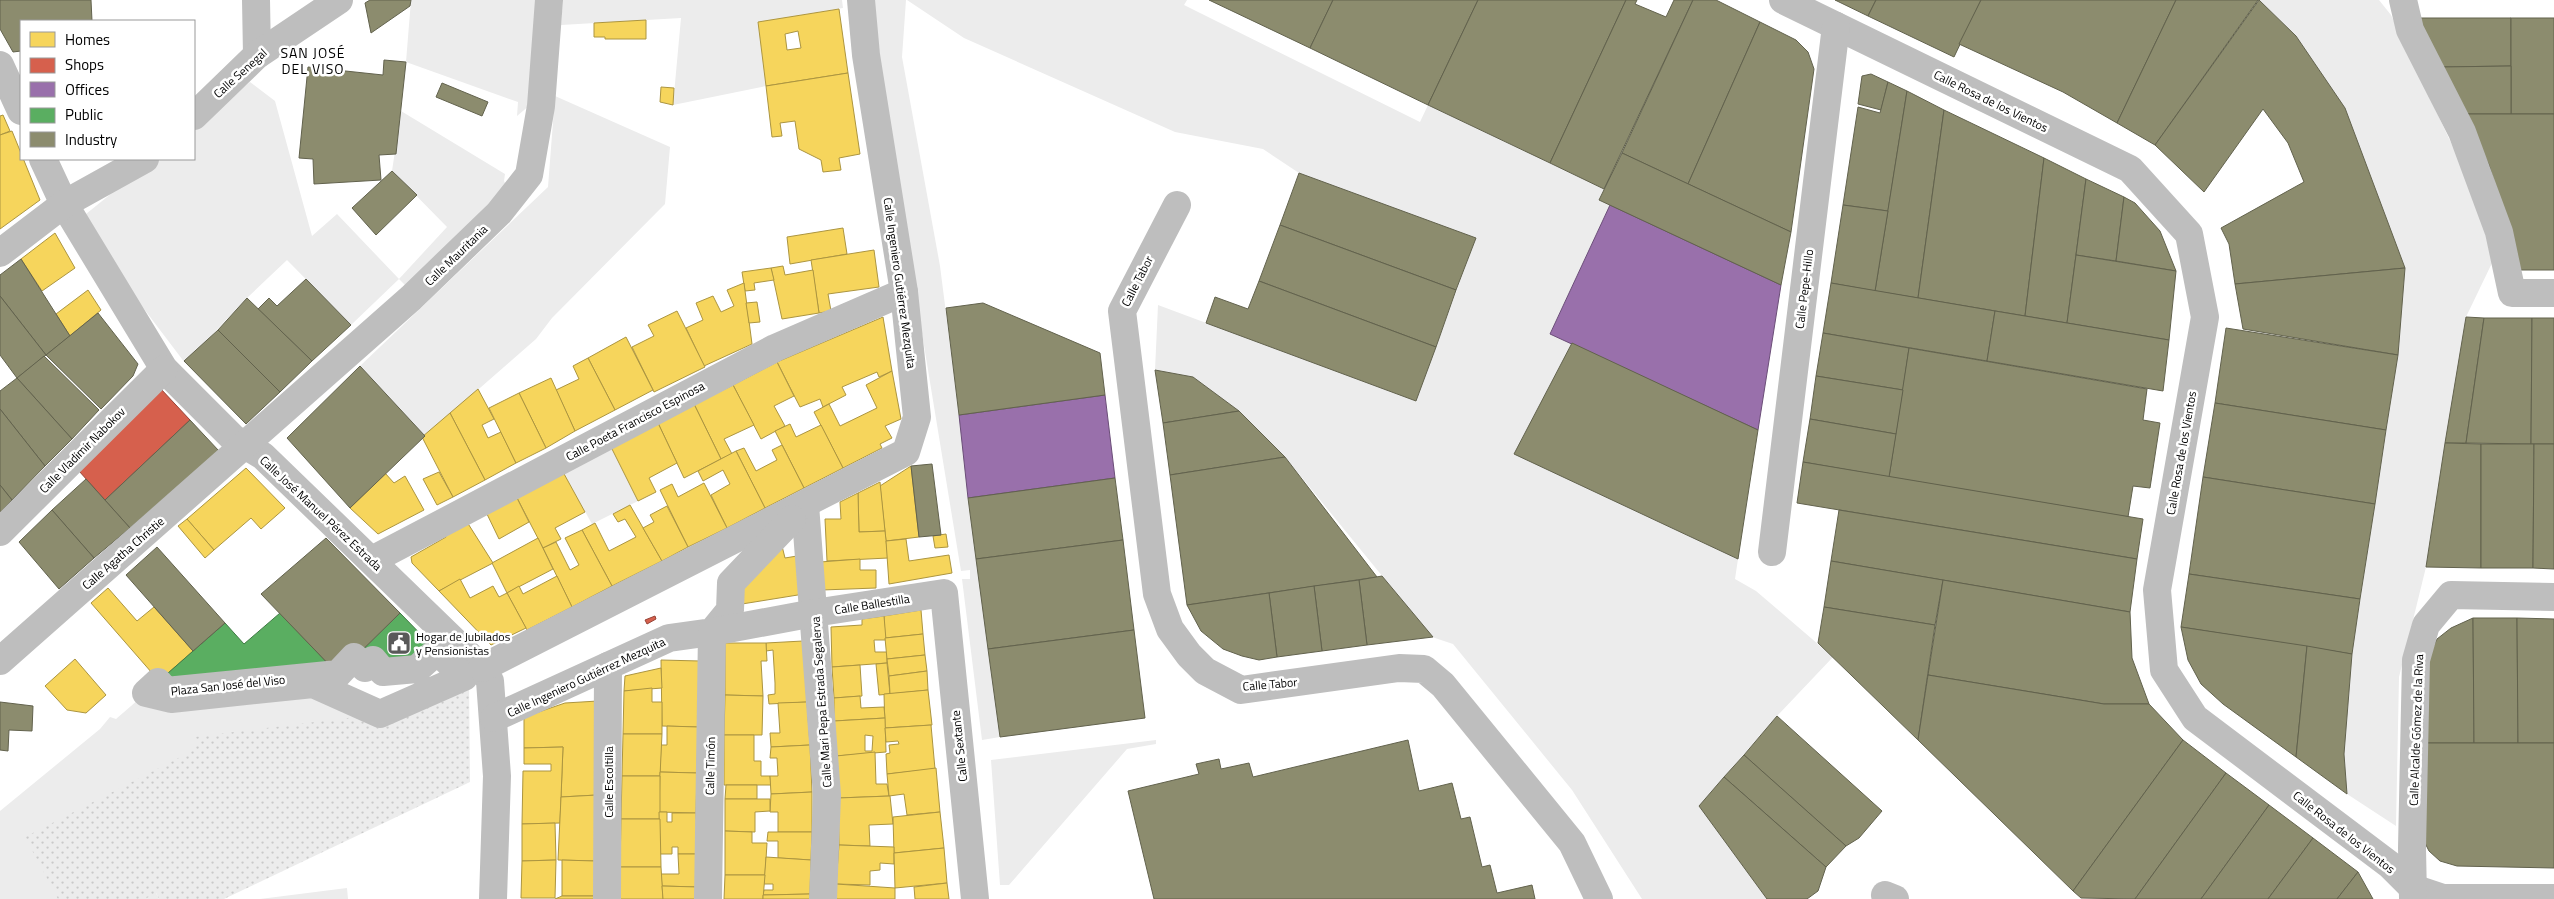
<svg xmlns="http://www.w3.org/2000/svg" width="2554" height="899" font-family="'Titillium Web',sans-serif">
  <defs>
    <pattern id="park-dots" width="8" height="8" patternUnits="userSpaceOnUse" patternTransform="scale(1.25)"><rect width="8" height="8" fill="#ececec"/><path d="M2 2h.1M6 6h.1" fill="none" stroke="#c9c9c9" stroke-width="1.8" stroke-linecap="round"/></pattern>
  </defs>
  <rect width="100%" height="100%" fill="#fff"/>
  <!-- green -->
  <g fill="#ececec">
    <path d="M411 0H537L530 105 517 116 518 102 406 62Z"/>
    <path d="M563 0H842L843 8 758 22 766 86 673 105 681 18 561 25Z"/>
    <path d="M873 0H906L902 57 940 266 1000 737 982 740 962 579H970V570L961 571 877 59Z"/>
    <path d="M907 0H1187L1184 5 1420 122 1428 105 1604 189 1599 200 1610 205 1550 333 1572 343 1514 454 1738 559 1735 579 1756 591 1833 657 1777 716 1699 806 1767 899H1642L1572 790 1453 644 1432 637 1285 457 1239 411 1193 377 1155 370 1158 305 1416 401 1476 238 1299 173 1263 149 1175 132 964 38Z"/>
    <path d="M2259 0H2379L2391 15 2460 162 2483 223 2492 263 2466 317 2426 567 2399 677 2396 826 2347 794 2344 754 2352 654 2398 355 2405 268 2345 108 2296 36Z"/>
    <path d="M250 82 275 101 312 236 337 214 399 279 447 227 392 171 401 111 505 174 504 181 508 189 409 289 399 279 351 325 287 260 247 298 185 363 138 301 86 214 154 159H194V127Z"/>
    <path d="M555 96 670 147 665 204 552 318 536 339 425 436 360 366 548 187Z"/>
    <path d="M611 447 638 501 592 524 563 472Z"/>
    <path d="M313 684 380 714 195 750 156 893 159 899H0V811L100 729 110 717 116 719 146 693Z"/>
    <path d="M1156 740V744L1127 749 1009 885H1000L991 760Z"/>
    <path d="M347 888 348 899H260Z"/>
  </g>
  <!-- park -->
  <path fill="url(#park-dots)" d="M469 683 470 782 224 899H159L156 893 145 899H58L25 837 194 750V737L380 714Z"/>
  <!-- homes -->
  <g fill="#f6d55c" stroke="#ac9540" fill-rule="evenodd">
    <path d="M839 9 848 73 766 86 758 22ZM798 31 801 48 787 50 785 34Z"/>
    <path d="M646 20V39H605V37H594V23Z"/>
    <path d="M848 73 860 154 839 158 841 170 823 172 821 160 799 149 795 121 780 123 782 136 772 137 766 86Z"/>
    <path d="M661 87 674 88 673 105 660 102Z"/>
    <path d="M3 115 10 131 0 135V116Z"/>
    <path d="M12 131 40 200 0 229V135Z"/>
    <path d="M843 228 847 254 790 264 787 237Z"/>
    <path d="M55 233 75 268 42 291 21 259Z"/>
    <path d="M874 250 879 287 828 294 831 311 819 313 811 260Z"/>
    <path d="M783 266 785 275 813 270 819 313 782 319 771 268Z"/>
    <path d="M771 268 774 280 754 283 755 290 745 291 742 272Z"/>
    <path d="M744 283 752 344 704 366 686 328 703 320 696 303 713 296 721 312 734 306 727 290Z"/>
    <path d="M88 290 101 310 70 336 56 314Z"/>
    <path d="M757 302 760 322 749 323 746 303Z"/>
    <path d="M677 311 705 367 654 392 632 347 654 336 648 325Z"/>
    <path d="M883 317 892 371 879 377 877 372 842 387 846 395 823 407 820 399 800 407 777 362Z"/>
    <path d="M626 337 653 390 615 410 588 358Z"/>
    <path d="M588 358 615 410 575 431 556 390 579 379 573 366Z"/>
    <path d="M777 362 794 396 774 406 785 426 761 439 733 385Z"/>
    <path d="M892 371 901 419 885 426 892 438 880 444 882 448 843 468 814 412 829 404 840 426 877 408 866 385Z"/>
    <path d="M551 378 575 431 546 448 519 393Z"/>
    <path d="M733 385 754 425 724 439 732 454 721 459 694 404Z"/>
    <path d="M478 389 494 419 482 425 488 438 501 432 516 463 485 480 450 413Z"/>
    <path d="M519 393 546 448 516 463 489 408Z"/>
    <path d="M694 404 721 459 684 478 658 423Z"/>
    <path d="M450 413 485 480 453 497 422 437Z"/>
    <path d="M658 423 677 463 649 478 656 492 638 501 611 447Z"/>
    <path d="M790 424 796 437 821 425 843 468 804 488 775 431Z"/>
    <path d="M782 445 804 488 765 508 736 451 744 448 756 471 777 460 772 450Z"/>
    <path d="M736 451 765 508 727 528 711 495 730 484 723 470 703 481 698 471Z"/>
    <path d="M911 466 919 537 886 541 880 486Z"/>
    <path d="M246 468 285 508 261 529 251 518 214 550 187 519Z"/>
    <path d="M439 472 453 497 437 505 423 479Z"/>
    <path d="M563 472 585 512 555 528 561 539 543 548 516 496Z"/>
    <path d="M385 473 394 483 405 476 424 510 378 534 350 508Z"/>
    <path d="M880 482 885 531 859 532 858 493Z"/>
    <path d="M704 483 727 528 688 547 660 490 672 484 678 497Z"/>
    <path d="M858 493 859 532 885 531 888 558 827 561 825 519H841L840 502Z"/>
    <path d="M516 496 529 522 499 539 486 512Z"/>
    <path d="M630 505 662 561 612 586 582 530 595 523 609 551 636 537 625 519 618 522 613 514Z"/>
    <path d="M667 506 688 547 662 561 643 528 654 522 650 515Z"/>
    <path d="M187 519 214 550 205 558 178 526Z"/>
    <path d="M467 522 493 563 439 591 412 563 411 557 446 537 445 534Z"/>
    <path d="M582 530 612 586 572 607 543 548 556 542 570 570 579 565 565 538Z"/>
    <path d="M946 534 948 547 935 548 933 536Z"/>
    <path d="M538 538 553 569 507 593 492 563Z"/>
    <path d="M906 539 909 561 949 555 952 573 889 584 886 541Z"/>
    <path d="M782 546 785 558 797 556 804 594 742 604 739 588Z"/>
    <path d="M860 559V570H876V588L822 590 820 562Z"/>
    <path d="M557 576 572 607 527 630 507 593 519 586 523 594Z"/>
    <path d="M460 579 470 598 493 586 499 597 507 593 526 628 491 645 439 591Z"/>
    <path d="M108 588 137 621 154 607 193 651 159 681 91 603Z"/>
    <path d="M921 610 923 634 885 638 884 616Z"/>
    <path d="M884 616 886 640H874L875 652H887V663L832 667 831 627 862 625V619Z"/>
    <path d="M923 634 925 655 887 659 885 638Z"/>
    <path d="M803 641 807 702 769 704 768 695 775 694V683L773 650 766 651V643Z"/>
    <path d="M725 643H766L767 661H761L763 696 725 695Z"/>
    <path d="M925 655 927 671 889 676 887 659Z"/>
    <path d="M75 659 106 695 86 713 67 710 45 686Z"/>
    <path d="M661 660 700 661 698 727 662 726Z"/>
    <path d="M887 663 890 694 879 695 876 664Z"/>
    <path d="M860 665 862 696 834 698 832 667Z"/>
    <path d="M661 668 662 688 624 691 625 676Z"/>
    <path d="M927 671 928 690 890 694 889 676Z"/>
    <path d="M652 688V702H662V734H623L624 691Z"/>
    <path d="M928 690 932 725 885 728 884 694Z"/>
    <path d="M725 695 763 696 762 735H724Z"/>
    <path d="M860 696 861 708 884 707 885 718 834 721V698Z"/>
    <path d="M598 701 597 795 561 797 563 747 524 748V717L565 703Z"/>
    <path d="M807 702 810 745 771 747 770 733H780L778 703Z"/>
    <path d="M885 718 886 752 836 756 834 721ZM865 735 873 736 872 751H865Z"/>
    <path d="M931 725 935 769 887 774 886 754 890 753 889 745 899 744 898 741 886 742 885 728Z"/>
    <path d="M667 726 698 727 697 773 660 772 661 745H667Z"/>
    <path d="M623 734H662L660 776H622Z"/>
    <path d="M724 735H754V761H761V776H770L771 785H724Z"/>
    <path d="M810 745 812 792 771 794 770 776H778L777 758H770L771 747Z"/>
    <path d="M563 747 560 823 522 824 523 771H551V764H524V748Z"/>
    <path d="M875 752 876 784H887L889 796 838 798 836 756Z"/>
    <path d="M936 768 940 812 907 815 904 794 889 796 887 774Z"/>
    <path d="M660 772 697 773 696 813 659 812Z"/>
    <path d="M622 776H660V819H621Z"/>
    <path d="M726 785H757V799H725Z"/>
    <path d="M812 792V832H778V812H770L771 794Z"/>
    <path d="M597 795 595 861 558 860 561 797Z"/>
    <path d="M890 796 893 824 869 825 870 846 839 845 838 798Z"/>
    <path d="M725 799H770V811L755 812V832L725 831Z"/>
    <path d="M659 812H667V822H672V813H696L698 854H678V847H672V854H660Z"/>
    <path d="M940 812 944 848 894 853 893 817Z"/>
    <path d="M621 819H660L661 867H620Z"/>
    <path d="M555 823 556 860 522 861V824Z"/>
    <path d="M725 831 752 832V843H767L765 875H725Z"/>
    <path d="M768 832H812L811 860 778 858V841H767Z"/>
    <path d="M839 845 894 847V864L880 863V870L870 871V885L836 884Z"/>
    <path d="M944 848 947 883 895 888 894 853Z"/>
    <path d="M678 854H698V887L662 886 661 874H679Z"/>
    <path d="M766 857 811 860 810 894 763 895 764 890H773V884H764Z"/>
    <path d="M556 860 555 898H521L522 861Z"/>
    <path d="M562 860 595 861V896H562Z"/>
    <path d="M620 867H661L663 899H619Z"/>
    <path d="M725 875H765L763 899H724Z"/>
    <path d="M947 883 949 899H915L914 887Z"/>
    <path d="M836 884 895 888V899H836Z"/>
    <path d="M662 886 698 887 697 899H663Z"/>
    <path d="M810 894V899H763V895Z"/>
    <path d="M562 896H595V899H555Z"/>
  </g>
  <!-- shops -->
  <g fill="#d6604d" stroke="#964336">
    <path d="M160 388 190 420 105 500 79 471Z"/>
    <path d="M655 616 656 619 647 624 645 620Z"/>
  </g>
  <!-- offices -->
  <g fill="#9970ab" stroke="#6b4e78">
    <path d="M1610 205 1781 285 1758 430 1550 334Z"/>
    <path d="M1105 395 1115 478 968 498 959 415Z"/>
  </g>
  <!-- public -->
  <g fill="#5aae61" stroke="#3f7a44">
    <path d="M280 613 338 674 159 681 225 623 244 644Z"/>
    <path d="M400 613 437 651 383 672 354 657Z"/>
  </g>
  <!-- industry -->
  <g fill="#8c8c6e" stroke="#62624d">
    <path d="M0 0H91L92 21H21V51L13 52 0 29Z"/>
    <path d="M370 0H411L410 6 371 33 365 3Z"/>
    <path d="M1209 0H1333L1310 48Z"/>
    <path d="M1333 0H1478L1428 105 1310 48Z"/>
    <path d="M1478 0H1626L1550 163 1428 105Z"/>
    <path d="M1626 0H1637L1635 4 1666 17 1674 0H1693L1604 189 1550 163Z"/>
    <path d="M1693 0H1716L1760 22 1688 184 1622 153Z"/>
    <path d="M1835 0H1876L1868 16Z"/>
    <path d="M1876 0H1981L1954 57 1868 16Z"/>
    <path d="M1981 0H2176L2117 123 2063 92 1959 44Z"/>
    <path d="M2176 0H2258L2155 145 2117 123Z"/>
    <path d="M2259 0 2296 36 2345 108 2405 268 2235 284 2229 244 2221 228 2304 182 2288 143 2263 109 2204 192 2155 145Z"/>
    <path d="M2420 18H2511V66L2440 67 2419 25Z"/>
    <rect x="2511" y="18" width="43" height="96"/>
    <path d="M1760 22 1796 40 1808 52 1814 69 1791 232 1688 184Z"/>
    <path d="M384 60 406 62 396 154 379 155 381 180 314 184 313 159 299 158 308 67 383 75Z"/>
    <path d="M2511 66V114H2463L2440 67Z"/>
    <path d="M1871 74 1888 82 1881 110 1858 104 1862 76Z"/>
    <path d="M1888 82 1907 91 1888 211 1843 205 1858 107 1880 113Z"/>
    <path d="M442 83 488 102 482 116 436 97Z"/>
    <path d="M1907 91 1944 110 1918 298 1875 291Z"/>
    <path d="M1944 110 2044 158 2025 316 1918 298Z"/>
    <path d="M2463 114H2554V270H2518L2505 218 2489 165Z"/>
    <path d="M1622 153 1791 232 1781 285 1599 200Z"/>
    <path d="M2044 158 2086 179 2067 323 2025 316Z"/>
    <path d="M392 171 417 195 376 235 352 208Z"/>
    <path d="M1299 173 1476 238 1456 290 1280 225Z"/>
    <path d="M2086 179 2124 197 2116 261 2076 255Z"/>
    <path d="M2124 197 2135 203 2160 231 2176 271 2116 261Z"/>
    <path d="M1843 205 1888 211 1875 291 1831 283Z"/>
    <path d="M1280 225 1456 290 1436 347 1259 281Z"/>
    <path d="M2076 255 2176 271 2169 340 2067 323Z"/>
    <path d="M21 259 70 336 46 355 0 296V275Z"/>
    <path d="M2405 268 2398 355 2243 329 2235 284Z"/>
    <path d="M306 279 351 325 312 361 258 309 269 298 277 306Z"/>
    <path d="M1259 281 1436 347 1416 401 1206 323 1215 297 1248 309Z"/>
    <path d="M1831 283 1995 311 1987 361 1823 333Z"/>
    <path d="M0 296 46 355 17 378 0 355Z"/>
    <path d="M247 298 312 361 280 392 218 330Z"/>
    <path d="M983 303 1100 353 1105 395 959 415 946 308Z"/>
    <path d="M1995 311 2169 340 2163 391 1987 361Z"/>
    <path d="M98 313 138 364 133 376 101 409 46 355Z"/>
    <path d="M2466 317 2484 318 2466 443H2445Z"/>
    <path d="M2484 318H2532L2531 444 2466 443Z"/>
    <path d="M2532 318H2554V444H2531Z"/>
    <path d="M2226 328 2398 355 2386 430 2215 403Z"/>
    <path d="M218 330 280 392 246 424 184 361Z"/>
    <path d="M1823 333 1909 348 1903 390 1816 376Z"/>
    <path d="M1572 343 1758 430 1738 559 1514 454Z"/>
    <path d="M1909 348 2147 389 2143 420 2160 423 2150 488 2133 486 2128 517 1889 477Z"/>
    <path d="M44 356 99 410 72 439 17 378Z"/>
    <path d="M360 366 425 436 350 508 287 438Z"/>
    <path d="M1155 370 1193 377 1239 411 1163 423Z"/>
    <path d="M1816 376 1903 390 1896 434 1810 419Z"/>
    <path d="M17 378 72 439 45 466 0 409V391Z"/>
    <path d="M2215 403 2386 430 2375 504 2203 477Z"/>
    <path d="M0 409 45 466 12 500 0 485Z"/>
    <path d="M1239 411 1285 457 1170 475 1163 423Z"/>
    <path d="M1810 419 1896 434 1889 477 1803 462Z"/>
    <path d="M190 420 219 451 130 528 105 500Z"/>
    <path d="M2445 443 2481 444V568L2426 567Z"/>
    <path d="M2481 444H2534L2533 568H2481Z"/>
    <path d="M2534 444H2554V569L2533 568Z"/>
    <path d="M1285 457 1377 577 1187 605 1170 475Z"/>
    <path d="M1803 462 2143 519 2137 559 1797 503Z"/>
    <path d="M932 464 941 535 919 537 911 466Z"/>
    <path d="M2203 477 2375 504 2360 599 2189 574Z"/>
    <path d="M1115 478 1123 540 976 559 968 498Z"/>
    <path d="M86 479 130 528 94 558 52 510Z"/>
    <path d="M0 485 12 500 0 513Z"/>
    <path d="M52 510 94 558 59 589 19 542Z"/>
    <path d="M1839 510 2137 559 2130 612 1831 561Z"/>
    <path d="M326 538 400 613 338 674 261 594Z"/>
    <path d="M1123 540 1134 630 988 649 976 559Z"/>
    <path d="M157 547 225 623 193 651 126 575Z"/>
    <path d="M1831 561 1943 580 1935 625 1824 607Z"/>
    <path d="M2189 574 2360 599 2352 654 2181 627Z"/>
    <path d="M1382 576 1433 637 1367 645 1359 580Z"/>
    <path d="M1359 580 1367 645 1322 651 1314 586Z"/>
    <path d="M1943 580 2130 612 2132 658 2149 704H2104L1928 675Z"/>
    <path d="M1314 586 1322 651 1277 657 1269 593Z"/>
    <path d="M1269 593 1277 657 1259 660 1242 656 1223 649 1201 631 1187 605Z"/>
    <path d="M1824 607 1935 625 1918 740 1818 643Z"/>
    <path d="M2473 618 2474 743H2424L2426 661 2437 639 2451 628Z"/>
    <path d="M2473 618H2517L2518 743H2474Z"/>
    <path d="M2517 618 2554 619V743H2518Z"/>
    <path d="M2181 627 2307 646 2296 757 2223 704 2201 684 2188 660Z"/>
    <path d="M1134 630 1145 718 1000 737 988 649Z"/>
    <path d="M2307 646 2352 654 2344 754 2347 794 2296 757Z"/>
    <path d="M1928 675 2104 704H2149L2183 740 2073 891 1918 740Z"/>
    <path d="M0 702 33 706 32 731 9 730 8 751 0 750Z"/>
    <path d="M1777 716 1882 811 1859 838 1846 846 1744 755Z"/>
    <path d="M1408 740 1419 791 1452 783 1461 819 1470 817 1482 867 1490 865 1497 893 1532 885 1535 899H1154L1128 791 1199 774 1196 764 1219 759 1221 769 1249 763 1253 777Z"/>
    <path d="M2183 740 2226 773 2135 899 2081 898 2073 891Z"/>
    <path d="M2424 743H2554V868L2457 866 2440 861 2429 851 2425 843Z"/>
    <path d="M1744 755 1846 846 1826 867 1724 777Z"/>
    <path d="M2226 773 2269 805 2201 899H2135Z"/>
    <path d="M1724 777 1826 867 1818 891 1807 899H1767L1699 806Z"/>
    <path d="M2269 805 2313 838 2268 899H2201Z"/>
    <path d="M2313 838 2358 872 2337 899H2268Z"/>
    <path d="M2358 872 2373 899H2337Z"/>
  </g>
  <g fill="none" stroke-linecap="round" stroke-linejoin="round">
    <!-- minor -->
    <g stroke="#bebebe" stroke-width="28">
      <path d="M256 0 257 55"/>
      <path d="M1783 0 2130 169 2189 234 2205 317 2157 590 2164 670 2195 718 2390 865 2413 888 2443 898H2554"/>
      <path d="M2403 0 2410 30 2462 132 2499 232 2512 293H2554"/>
      <path d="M0 65 21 111"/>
      <path d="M194 116 257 55 339 0"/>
      <path d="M43 159 64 204 164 369 233 438 263 456 482 668 490 681 497 776 493 899"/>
      <path d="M1177 205 1122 311 1157 594 1170 629 1189 655 1205 671 1241 690 1399 668 1424 669 1443 685 1572 843 1599 899"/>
      <path d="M0 253 64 204 145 159"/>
      <path d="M805 505 827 795 823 899"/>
      <path d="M0 532 164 369"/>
      <path d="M1772 552 1836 26"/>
      <path d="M372 560 775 348 904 292"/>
      <path d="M437 651 464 677 380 714 313 684 171 699 146 693 158 682 166 691 338 674 354 657 365 668 373 660 383 672 417 669Z"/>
      <path d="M0 661 411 298 499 213 529 175 541 106 549 0"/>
      <path d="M482 668 906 452 917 417 904 292 866 55 861 0"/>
      <path d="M494 718 669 638 712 632 730 610 731 583 792 519"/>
      <path d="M1885 895 1895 899"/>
      <path d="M2413 898 2412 848 2416 660 2426 625 2451 595 2554 597"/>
      <path d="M607 899 608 666"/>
      <path d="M708 899 712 632 814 613 944 593 975 899"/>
    </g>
  </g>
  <!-- icons -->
  <defs>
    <g id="civic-square" transform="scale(1.25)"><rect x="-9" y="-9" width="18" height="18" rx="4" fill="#595959" stroke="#fff"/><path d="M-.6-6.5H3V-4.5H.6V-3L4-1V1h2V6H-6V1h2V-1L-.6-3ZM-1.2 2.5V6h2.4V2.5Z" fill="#fff"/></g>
  </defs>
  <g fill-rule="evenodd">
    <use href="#civic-square" x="399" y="643"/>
  </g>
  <g text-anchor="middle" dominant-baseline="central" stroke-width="5" stroke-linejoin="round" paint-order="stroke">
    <!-- street labels -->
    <g font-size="12" fill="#000" stroke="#fff">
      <text transform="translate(240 73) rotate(-42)">Calle Senegal</text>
      <text transform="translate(1991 101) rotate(26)">Calle Rosa de los Vientos</text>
      <text transform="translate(456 255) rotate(-44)">Calle Mauritania</text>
      <text transform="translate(1137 281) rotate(-63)">Calle Tabor</text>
      <text transform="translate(900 283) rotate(82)">Calle Ingeniero Gutiérrez Mezquita</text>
      <text transform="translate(1804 289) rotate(-83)">Calle Pepe-Hillo</text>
      <text transform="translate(635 421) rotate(-28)">Calle Poeta Francisco Espinosa</text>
      <text transform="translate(82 450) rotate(-45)">Calle Vladimir Nabokov</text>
      <text transform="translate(2181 453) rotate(-80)">Calle Rosa de los Vientos</text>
      <text transform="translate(321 513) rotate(43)">Calle José Manuel Pérez Estrada</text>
      <text transform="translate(123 553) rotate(-41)">Calle Agatha Christie</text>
      <text transform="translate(872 604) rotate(-9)">Calle Ballestilla</text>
      <text transform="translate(586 677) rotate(-25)">Calle Ingeniero Gutiérrez Mezquita</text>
      <text transform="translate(1270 684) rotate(-5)">Calle Tabor</text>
      <text transform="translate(228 685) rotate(-6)">Plaza San José del Viso</text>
      <text transform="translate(821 702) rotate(-94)">Calle Mari Pepa Estrada Segalerva</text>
      <text transform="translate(2416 730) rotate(-88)">Calle Alcalde Gómez de la Riva</text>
      <text transform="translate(959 746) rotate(-96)">Calle Sextante</text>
      <text transform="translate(710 766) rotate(-89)">Calle Timón</text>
      <text transform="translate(608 782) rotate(-90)">Calle Escoltilla</text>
      <text transform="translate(2344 832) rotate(38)">Calle Rosa de los Vientos</text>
    </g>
    <!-- poi labels -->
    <g font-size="12" fill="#000" stroke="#fff" text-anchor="start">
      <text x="416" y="636">Hogar de Jubilados<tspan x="416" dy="14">y Pensionistas</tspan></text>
    </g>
    <!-- neighbourhood labels -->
    <g font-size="14" letter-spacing="1" fill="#000" stroke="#fff">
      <text x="313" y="52">SAN JOSÉ<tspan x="313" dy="16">DEL VISO</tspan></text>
    </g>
  </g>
  <!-- legend -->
  <rect x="20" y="20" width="175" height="140" fill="#ffffff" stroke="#999999"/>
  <rect x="30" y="32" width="25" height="15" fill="#f6d55c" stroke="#999999"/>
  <text x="65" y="45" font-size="15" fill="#000000">Homes</text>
  <rect x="30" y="58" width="25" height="15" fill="#d6604d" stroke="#999999"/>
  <text x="65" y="70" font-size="15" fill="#000000">Shops</text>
  <rect x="30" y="82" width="25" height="15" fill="#9970ab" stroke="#999999"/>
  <text x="65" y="95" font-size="15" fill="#000000">Offices</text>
  <rect x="30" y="108" width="25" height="15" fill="#5aae61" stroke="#999999"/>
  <text x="65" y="120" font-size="15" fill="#000000">Public</text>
  <rect x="30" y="132" width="25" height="15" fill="#8c8c6e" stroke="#999999"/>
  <text x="65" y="145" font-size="15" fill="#000000">Industry</text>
</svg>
